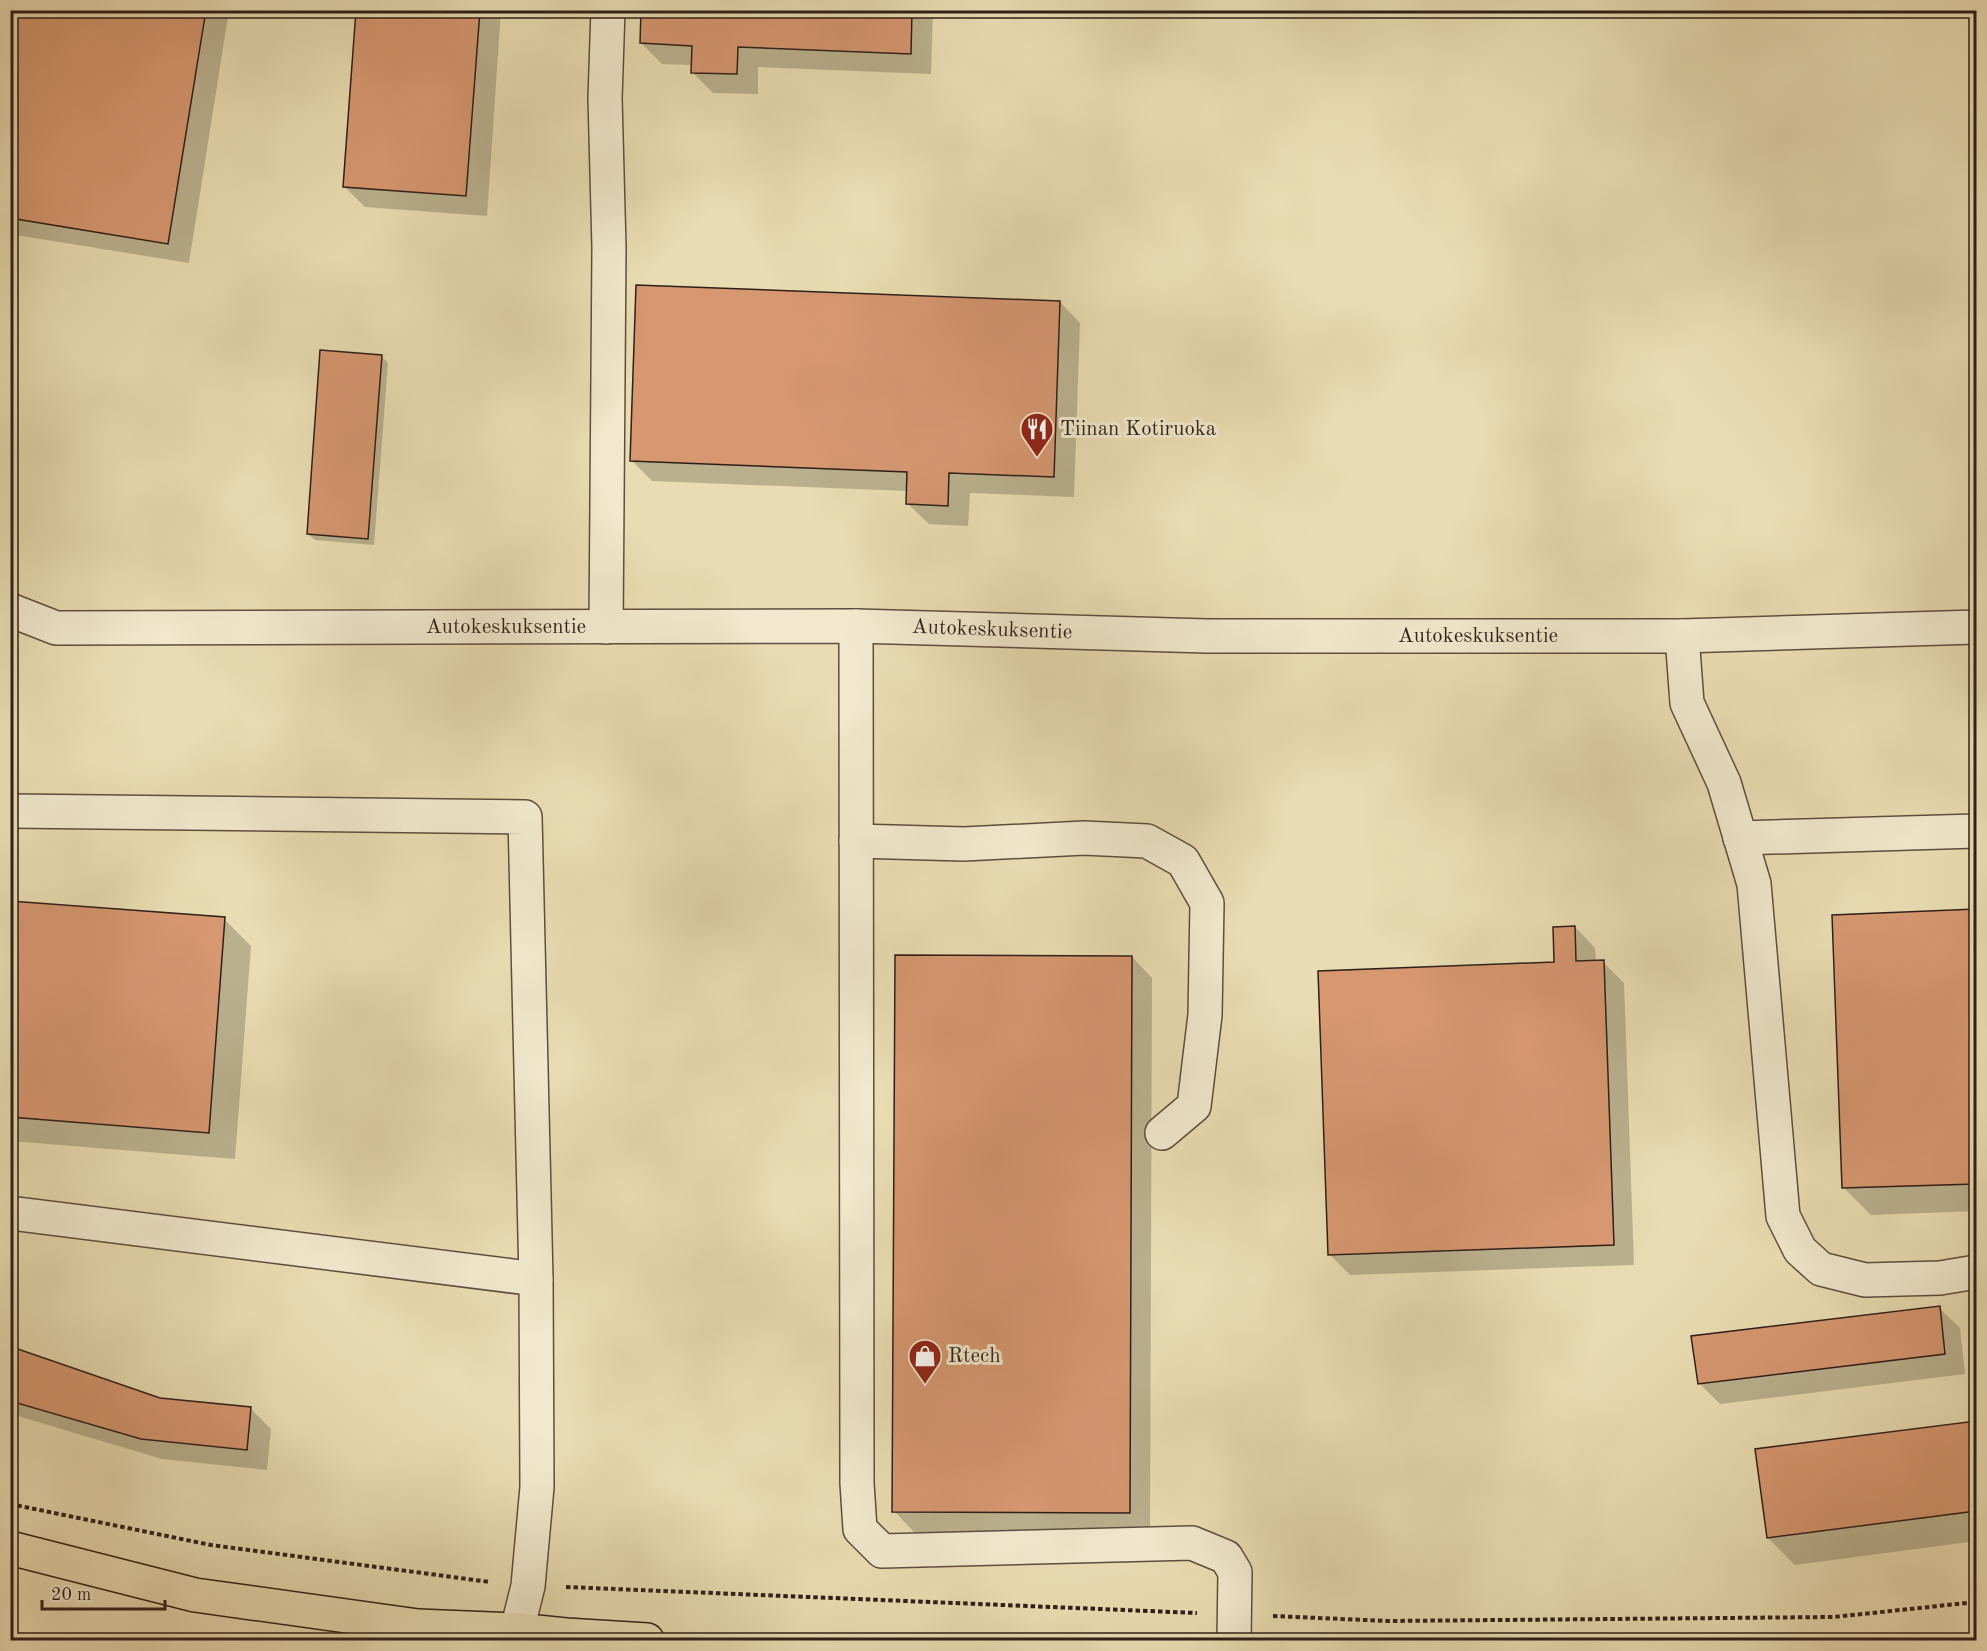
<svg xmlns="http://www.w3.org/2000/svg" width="1987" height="1651" font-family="'Old Standard TT',serif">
  <rect width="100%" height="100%" fill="#e9dcb2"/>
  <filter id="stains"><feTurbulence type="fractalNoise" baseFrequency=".00333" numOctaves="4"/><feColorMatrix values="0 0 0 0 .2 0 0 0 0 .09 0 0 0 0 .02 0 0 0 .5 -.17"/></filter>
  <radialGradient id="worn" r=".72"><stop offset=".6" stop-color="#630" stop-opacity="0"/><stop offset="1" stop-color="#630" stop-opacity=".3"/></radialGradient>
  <!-- shadow -->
  <g fill="#0003">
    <path d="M10 10H229L189 263 10 234Z"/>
    <path d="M357 10H501L487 216 365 207 344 186Z"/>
    <path d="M642 10H933L931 74 758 67V94L713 93 692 72V65L662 64 641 43Z"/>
    <path d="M1060 302 1080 323 1074 497 970 493 968 526 929 524 908 504V491L652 481 631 460Z"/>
    <path d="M381 356 388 363 374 545 315 540 308 534Z"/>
    <path d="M10 902 224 919 251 946 235 1159 10 1141Z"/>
    <path d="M1976 911V1211L1871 1215 1844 1188 1833 916Z"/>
    <path d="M1575 927 1595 948 1596 962H1603L1624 983 1634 1265 1350 1275 1330 1255 1556 963Z"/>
    <path d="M1132 957 1152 978 1150 1533 914 1532 894 1511Z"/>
    <path d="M1939 1308 1960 1328 1965 1374 1720 1404 1699 1383Z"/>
    <path d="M10 1360 160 1399 250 1408 271 1429 267 1470 162 1459 21 1417 10 1407Z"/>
    <path d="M1976 1422V1541L1795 1565 1768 1538 1756 1451Z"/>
  </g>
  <!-- building -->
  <g fill="#d69771" stroke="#2f1f19" stroke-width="1.5">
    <path d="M10 10H206L168 244 10 218Z"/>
    <path d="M356 10H480L466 196 343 187Z"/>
    <path d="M641 10H912L911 54 738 47 737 74 691 73 692 46 640 43Z"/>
    <path d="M636 285 1060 301 1054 477 949 473 948 506 906 504 907 472 630 461Z"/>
    <path d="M320 350 382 355 368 539 307 534Z"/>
    <path d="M10 901 225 917 209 1133 10 1117Z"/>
    <path d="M1976 909V1184L1842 1188 1832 915Z"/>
    <path d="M1575 926 1576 961 1604 960 1614 1245 1328 1255 1318 971 1554 962 1553 927Z"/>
    <path d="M895 955 1132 956 1130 1513 892 1512Z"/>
    <path d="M1940 1306 1945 1354 1698 1384 1691 1336Z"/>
    <path d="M12 1347 160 1398 251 1407 247 1450 141 1439 10 1401V1354Z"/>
    <path d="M1976 1421V1511L1767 1538 1755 1449Z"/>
  </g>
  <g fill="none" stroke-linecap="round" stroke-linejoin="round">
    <!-- minor casing -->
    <g stroke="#5e4e3f" stroke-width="36">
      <g id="minor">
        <path d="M10 610 56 628 856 626 1207 636H1682L1976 627"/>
        <path d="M856 626 857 1483 860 1529 882 1551 1192 1543 1226 1557 1235 1572 1234 1640"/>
        <path d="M606 627 609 248 605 98 608 10"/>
        <path d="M1682 636 1687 703 1724 783 1754 884 1783 1216 1800 1250 1821 1269 1865 1280 1940 1278 1976 1272"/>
        <path d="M10 811 525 817 536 1279"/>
        <path d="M1740 838 1976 831"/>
        <path d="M856 841 964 844 1084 838 1147 841 1183 861 1207 903 1205 1015 1194 1106 1162 1133"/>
        <path d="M10 1213 536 1279 537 1487 528 1586 517 1630"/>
      </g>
    </g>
    <!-- major casing -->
    <g stroke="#2f1f19" stroke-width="36">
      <path id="major" d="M10 1548 195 1595 418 1626 517 1630 566 1635 647 1640"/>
    </g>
    <!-- path -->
    <g stroke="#2f1f19" stroke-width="4" stroke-dasharray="4.5 3" stroke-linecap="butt">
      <path d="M10 1504 211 1545 490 1582"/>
      <path d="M566 1587 1197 1613"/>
      <path d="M1273 1616 1388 1621 1834 1617 1976 1602"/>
    </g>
    <!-- minor -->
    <use href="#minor" stroke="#f1e8cd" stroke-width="33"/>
    <!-- major -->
    <use href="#major" stroke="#e9dcb2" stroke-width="33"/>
  </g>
  <!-- icons -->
  <defs>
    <g id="restaurant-pin" transform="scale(1.725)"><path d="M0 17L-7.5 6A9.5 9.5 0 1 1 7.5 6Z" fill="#8f2418" stroke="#f1e8cd"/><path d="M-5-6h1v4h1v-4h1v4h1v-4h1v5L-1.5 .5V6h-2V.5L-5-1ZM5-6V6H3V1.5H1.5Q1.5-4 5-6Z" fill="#fff"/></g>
    <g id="shop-pin" transform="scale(1.725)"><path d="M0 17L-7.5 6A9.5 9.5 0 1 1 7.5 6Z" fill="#8f2418" stroke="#f1e8cd"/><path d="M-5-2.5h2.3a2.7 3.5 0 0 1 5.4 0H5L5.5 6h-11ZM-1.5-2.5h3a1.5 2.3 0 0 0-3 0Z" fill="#fff"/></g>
  </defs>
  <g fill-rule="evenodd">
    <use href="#restaurant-pin" x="1037" y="429"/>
    <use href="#shop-pin" x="925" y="1356"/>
  </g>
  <g text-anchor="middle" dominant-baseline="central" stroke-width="6" stroke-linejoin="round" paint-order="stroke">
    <!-- poi labels -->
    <g font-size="21" fill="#2f1f19" stroke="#f1e8cd" text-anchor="start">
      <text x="1060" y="429">Tiinan Kotiruoka</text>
      <text x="948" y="1356">Rtech</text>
    </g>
    <!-- street labels -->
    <g font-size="21" fill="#2f1f19" stroke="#f1e8cd">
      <text x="506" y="627">Autokeskuksentie</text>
      <text transform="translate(992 630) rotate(2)">Autokeskuksentie</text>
      <text x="1478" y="636">Autokeskuksentie</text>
    </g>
  </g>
  <!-- margin -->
  <rect width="1987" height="1651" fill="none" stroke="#e9dcb2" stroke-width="36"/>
  <rect x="12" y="12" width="1963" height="1627" fill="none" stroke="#2f1f19" stroke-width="3"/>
  <rect x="18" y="18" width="1951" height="1615" fill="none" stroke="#2f1f19" stroke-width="1.5"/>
  <!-- scale -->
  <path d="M42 1600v9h123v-9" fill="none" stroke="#2f1f19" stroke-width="3"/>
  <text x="51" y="1600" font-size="18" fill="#2f1f19" stroke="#f1e8cd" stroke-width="4.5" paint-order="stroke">20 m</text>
  <rect width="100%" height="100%" filter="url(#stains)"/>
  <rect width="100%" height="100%" fill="url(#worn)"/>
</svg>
